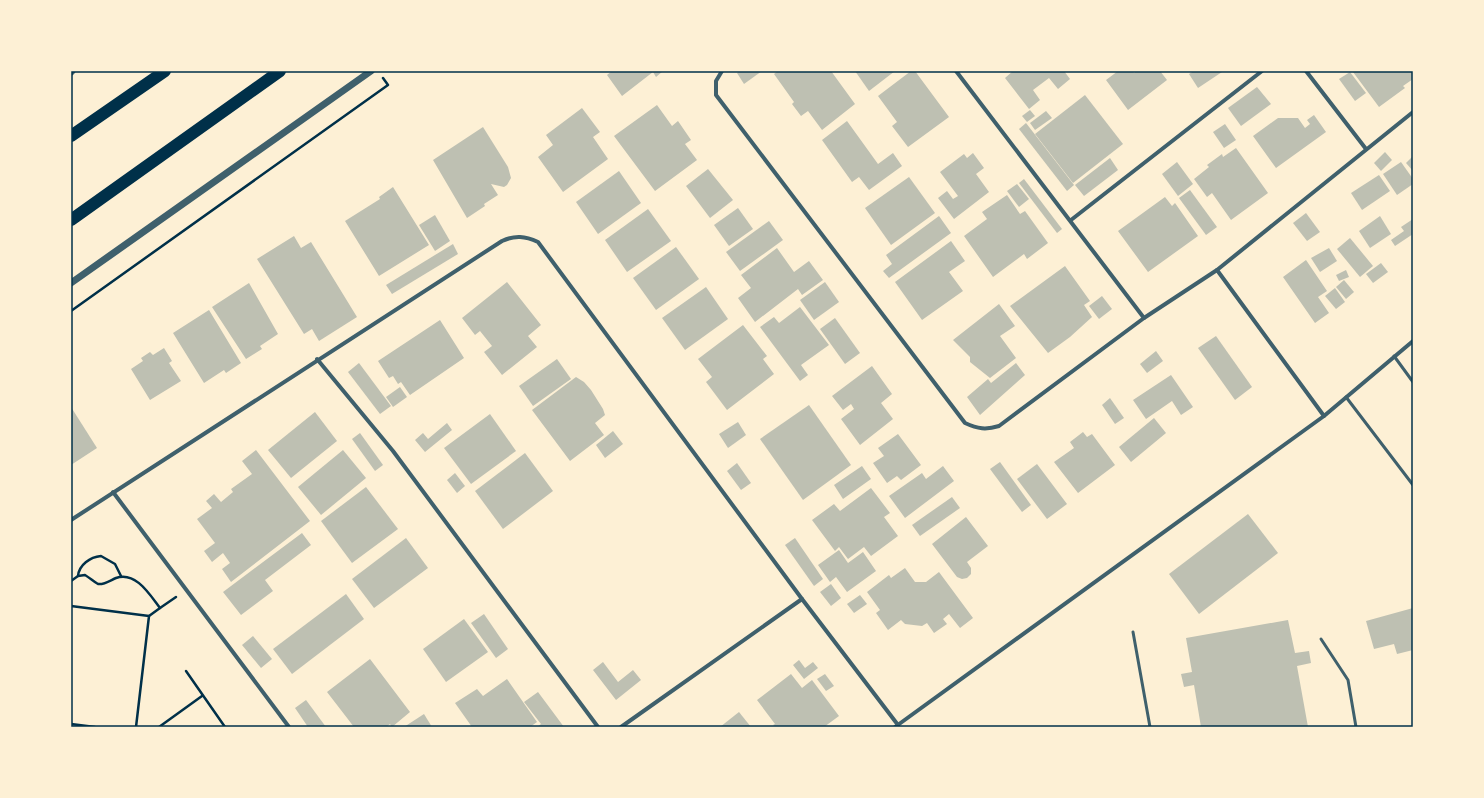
<svg xmlns="http://www.w3.org/2000/svg" width="1484" height="798" font-family="Barlow,sans-serif">
  <rect width="100%" height="100%" fill="#fdf0d5"/>
  <!-- building -->
  <g fill="#bec0b2">
    <path d="M612 71H663L656 77 653 72 622 96 607 75Z"/>
    <path d="M740 71H762L744 84 737 73Z"/>
    <path d="M778 71H831L855 104 822 130 808 111 801 116 792 104 794 102 774 74Z"/>
    <path d="M855 71H895L869 91Z"/>
    <path d="M911 71H915L949 117 908 147 892 126 897 122 878 96Z"/>
    <path d="M1013 71H1064L1070 79 1058 89 1049 78 1033 90 1040 100 1029 109 1005 78Z"/>
    <path d="M1118 71H1133L1134 73 1136 71H1160L1167 80 1128 110 1106 80Z"/>
    <path d="M1194 71H1221L1222 72 1198 88 1189 74Z"/>
    <path d="M1354 71H1413V79L1403 86 1405 88 1379 107 1353 72Z"/>
    <path d="M1350 72 1366 93 1355 101 1339 79Z"/>
    <path d="M1257 87 1271 104 1241 126 1228 108Z"/>
    <path d="M1085 95 1123 144 1073 183 1035 134Z"/>
    <path d="M657 105 672 126 678 121 691 140 685 144 697 160 655 191 614 136Z"/>
    <path d="M582 108 600 132 593 137 608 159 563 192 538 157 553 145 546 135Z"/>
    <path d="M1030 110 1035 116 1027 122 1022 116Z"/>
    <path d="M1046 111 1052 118 1035 130 1030 123Z"/>
    <path d="M1314 115 1326 132 1276 168 1253 136 1278 118H1298L1305 128 1310 124 1307 120Z"/>
    <path d="M847 121 878 164 893 153 902 166 869 190 859 177 852 182 822 140Z"/>
    <path d="M1026 123 1074 185 1067 191 1019 129Z"/>
    <path d="M1225 124 1236 140 1224 148 1213 132Z"/>
    <path d="M483 127 508 167 511 178 507 185 504 187 491 184 498 195 484 204 485 206 467 218 433 160Z"/>
    <path d="M1236 148 1268 193 1231 220 1212 193 1207 197 1194 179 1209 167 1207 165 1222 154 1223 157Z"/>
    <path d="M1385 152 1392 160 1381 171 1374 163Z"/>
    <path d="M973 153 984 168 976 174 989 192 954 219 938 198 947 191 953 199 958 196 940 172 964 154 967 158Z"/>
    <path d="M1413 156V171L1406 163Z"/>
    <path d="M1110 158 1118 170 1084 196 1075 185Z"/>
    <path d="M1177 162 1193 184 1178 196 1162 174Z"/>
    <path d="M1401 162 1413 179V184L1397 195 1383 174Z"/>
    <path d="M708 169 733 200 710 218 686 186Z"/>
    <path d="M619 171 641 203 598 234 576 202Z"/>
    <path d="M1379 175 1390 191 1362 210 1351 193Z"/>
    <path d="M909 177 935 213 891 245 865 208Z"/>
    <path d="M1024 179 1062 229 1057 233 1019 183Z"/>
    <path d="M1017 184 1029 199 1019 207 1007 191Z"/>
    <path d="M393 187 429 245 379 276 345 221 380 199 379 197Z"/>
    <path d="M1190 190 1217 227 1206 235 1179 198Z"/>
    <path d="M1007 195 1020 214 1025 211 1048 243 1027 259 1024 254 993 277 964 236 987 219 982 212Z"/>
    <path d="M1165 197 1172 206 1175 203 1198 236 1148 272 1118 231Z"/>
    <path d="M738 208 753 229 729 246 714 225Z"/>
    <path d="M648 209 671 241 627 272 605 240Z"/>
    <path d="M1306 213 1320 232 1307 241 1293 223Z"/>
    <path d="M435 215 450 241 435 251 419 225Z"/>
    <path d="M939 216 951 233 889 278 883 271 892 264 886 255Z"/>
    <path d="M1380 216 1391 234 1370 248 1359 231Z"/>
    <path d="M1413 219V234L1395 246 1391 240 1404 231 1401 227Z"/>
    <path d="M769 221 783 240 740 271 726 252Z"/>
    <path d="M294 236 301 248 311 242 357 317 319 341 312 329 304 334 257 259Z"/>
    <path d="M1350 238 1373 266 1360 277 1337 249Z"/>
    <path d="M951 241 965 261 949 272 963 291 922 320 895 282Z"/>
    <path d="M453 244 458 254 392 294 386 285Z"/>
    <path d="M676 247 699 279 656 310 633 278Z"/>
    <path d="M777 248 794 272 809 261 823 280 802 295 798 289 755 322 738 298 751 288 741 275Z"/>
    <path d="M1329 248 1337 261 1320 272 1311 258Z"/>
    <path d="M1306 260 1327 291 1318 297 1329 313 1315 323 1283 277Z"/>
    <path d="M1381 263 1388 272 1373 283 1366 274Z"/>
    <path d="M1065 266 1090 301 1084 305 1092 317 1070 337 1048 353 1010 306Z"/>
    <path d="M1346 270 1349 277 1339 281 1336 275Z"/>
    <path d="M1344 280 1354 292 1346 299 1336 287Z"/>
    <path d="M507 282 541 325 528 336 537 347 502 375 484 352 492 346 480 331 475 335 462 318Z"/>
    <path d="M825 282 839 302 814 320 800 300Z"/>
    <path d="M249 283 278 334 260 346 262 349 246 359 212 307Z"/>
    <path d="M706 287 728 319 685 350 662 318Z"/>
    <path d="M1335 288 1345 302 1336 309 1325 296Z"/>
    <path d="M1102 296 1112 309 1099 319 1089 306Z"/>
    <path d="M999 304 1015 326 1000 336 1016 358 990 378 970 362V357L953 340Z"/>
    <path d="M800 307 829 345 801 365 808 375 800 381 760 327 774 317 779 323Z"/>
    <path d="M209 310 241 363 226 373 224 370 204 383 173 333Z"/>
    <path d="M835 318 860 353 845 364 820 329Z"/>
    <path d="M440 320 464 358 410 395 401 382 398 384 393 376 389 378 378 361Z"/>
    <path d="M743 325 767 356 763 359 774 374 727 410 706 382 712 377 698 359Z"/>
    <path d="M1216 336 1252 387 1235 400 1198 348Z"/>
    <path d="M164 348 172 361 169 363 181 381 150 400 131 369 143 361 141 358 150 352 153 355Z"/>
    <path d="M1156 351 1163 361 1147 373 1140 364Z"/>
    <path d="M557 359 571 379 533 406 519 386Z"/>
    <path d="M359 363 391 406 380 414 348 372Z"/>
    <path d="M1016 363 1025 375 980 415 967 397 988 379 991 383Z"/>
    <path d="M872 366 892 394 881 403 893 419 860 445 841 419 854 409 851 404 843 410 832 396Z"/>
    <path d="M1171 375 1193 407 1181 415 1172 401 1146 419 1133 400Z"/>
    <path d="M576 377 584 382 591 390 603 409 605 415 595 423 604 435 570 461 532 410Z"/>
    <path d="M400 387 407 397 393 407 386 397Z"/>
    <path d="M1110 398 1124 418 1115 424 1102 405Z"/>
    <path d="M809 405 851 465 803 500 760 439Z"/>
    <path d="M71 407 97 448 71 465Z"/>
    <path d="M315 412 337 441 291 478 268 450Z"/>
    <path d="M490 414 516 451 471 484 444 448Z"/>
    <path d="M1154 418 1166 433 1131 462 1119 447Z"/>
    <path d="M738 422 746 435 728 448 719 434Z"/>
    <path d="M447 423 452 430 425 452 415 440 423 433 428 439Z"/>
    <path d="M613 431 623 444 605 458 596 445Z"/>
    <path d="M1083 432 1087 437 1092 434 1115 465 1078 493 1054 462 1074 448 1070 442Z"/>
    <path d="M360 433 383 465 375 471 352 439Z"/>
    <path d="M898 434 921 465 901 480 897 476 887 483 873 463 884 456 878 448Z"/>
    <path d="M256 450 310 521 231 582 222 569 230 563 223 553 212 562 204 551 215 543 197 519 212 508 206 501 214 494 221 502 233 492 231 489 252 474 242 461Z"/>
    <path d="M343 450 366 478 321 515 298 487Z"/>
    <path d="M525 453 553 491 503 529 475 491Z"/>
    <path d="M1000 462 1031 505 1022 512 990 469Z"/>
    <path d="M737 463 751 483 741 490 727 471Z"/>
    <path d="M1037 464 1067 504 1047 519 1017 479Z"/>
    <path d="M862 466 871 479 843 499 834 485Z"/>
    <path d="M943 466 954 481 905 518 889 496 922 473 926 479Z"/>
    <path d="M455 473 465 486 457 493 447 480Z"/>
    <path d="M366 487 398 529 352 563 321 521Z"/>
    <path d="M871 488 890 513 884 517 898 536 871 556 864 547 848 559 839 547 835 551 812 520 834 504 840 511Z"/>
    <path d="M952 497 960 508 920 536 912 525Z"/>
    <path d="M1248 514 1278 553 1199 614 1169 574Z"/>
    <path d="M966 517 988 546 967 562 971 568V574L967 578 962 579 957 577 932 544Z"/>
    <path d="M302 533 311 545 265 580 273 591 241 615 223 592Z"/>
    <path d="M406 538 428 568 374 608 352 579Z"/>
    <path d="M795 538 823 579 814 586 785 545Z"/>
    <path d="M839 550 848 563 863 552 876 571 847 592 836 577 830 582 818 565Z"/>
    <path d="M905 568 915 582H926L939 572 973 618 960 628 949 614 943 619 947 624 934 633 927 623 922 626 905 624 901 620 888 630 876 613 880 610 867 592 889 575 891 578Z"/>
    <path d="M831 584 841 598 831 606 820 592Z"/>
    <path d="M346 594 364 619 292 674 273 649Z"/>
    <path d="M860 595 867 604 854 613 847 604Z"/>
    <path d="M1413 608V650L1397 654 1394 644 1374 649 1366 621Z"/>
    <path d="M484 614 508 649 496 658 471 623Z"/>
    <path d="M464 619 488 652 446 682 423 649Z"/>
    <path d="M1288 620 1295 653 1309 651 1311 663 1297 666 1308 727H1201L1194 685 1184 687 1181 674 1192 672 1186 638Z"/>
    <path d="M253 636 272 659 261 668 242 645Z"/>
    <path d="M370 659 410 712 392 727 390 724 386 727H354L327 692Z"/>
    <path d="M799 660 805 668 813 662 818 668 804 679 793 665Z"/>
    <path d="M603 662 618 682 633 670 641 680 616 700 593 670Z"/>
    <path d="M791 674 802 688 812 680 839 716 824 727H775L773 725 775 724 757 700Z"/>
    <path d="M825 674 834 686 826 691 817 679Z"/>
    <path d="M507 679 537 722 530 727H472L455 703 477 689 483 696Z"/>
    <path d="M538 692 564 727H537L541 724 524 702Z"/>
    <path d="M306 700 326 727H308L295 708Z"/>
    <path d="M739 712 751 727H720Z"/>
    <path d="M424 714 432 727H404Z"/>
  </g>
  <g fill="none" stroke-linecap="round" stroke-linejoin="round">
    <!-- path -->
    <g stroke="#003049" stroke-width="2.5">
      <path d="M71 311 388 85 383 78"/>
      <path d="M78 576C79 565 90 557 101 556L115 564 121 576"/>
      <path d="M71 581 78 576 85 575C90 578 94 582 98 584 104 585 111 580 116 578 136 571 150 595 160 608L149 616"/>
      <path d="M71 606 149 616 136 727"/>
      <path d="M160 608 176 597"/>
      <path d="M186 671 225 727"/>
      <path d="M71 724 95 727"/>
      <path d="M159 727 202 696"/>
    </g>
    <!-- service -->
    <g stroke="#3f606c" stroke-width="3">
      <path d="M1394 356 1413 382"/>
      <path d="M1346 397 1413 485"/>
      <path d="M1133 632 1150 727"/>
      <path d="M1321 639 1348 680 1356 727"/>
    </g>
    <!-- minor -->
    <g stroke="#3f606c" stroke-width="4">
      <path d="M722 71 716 81V95L965 423C978 429 986 430 999 426L1144 318 1217 270 1413 112"/>
      <path d="M956 71 1144 318"/>
      <path d="M1306 71 1366 149"/>
      <path d="M1071 220 1262 71"/>
      <path d="M1217 270 1324 416"/>
      <path d="M317 359 393 451 598 727"/>
      <path d="M113 492 289 727"/>
      <path d="M71 520 502 241C515 235 525 236 538 242L802 599 898 725"/>
      <path d="M621 727 802 599"/>
      <path d="M895 727 1324 416 1413 341"/>
    </g>
    <!-- tertiary -->
    <g stroke="#3f606c" stroke-width="7">
      <path d="M71 72 72 71"/>
      <path d="M71 283 371 71"/>
    </g>
    <!-- motorway -->
    <g stroke="#003049" stroke-width="12">
      <path d="M71 136 165 71"/>
      <path d="M71 220 280 71"/>
    </g>
  </g>
  <!-- border -->
  <rect width="1484" height="798" fill="none" stroke="#fdf0d5" stroke-width="144"/>
  <rect x="72" y="72" width="1340" height="654" fill="none" stroke="#003049" stroke-width="1.5"/>
</svg>
